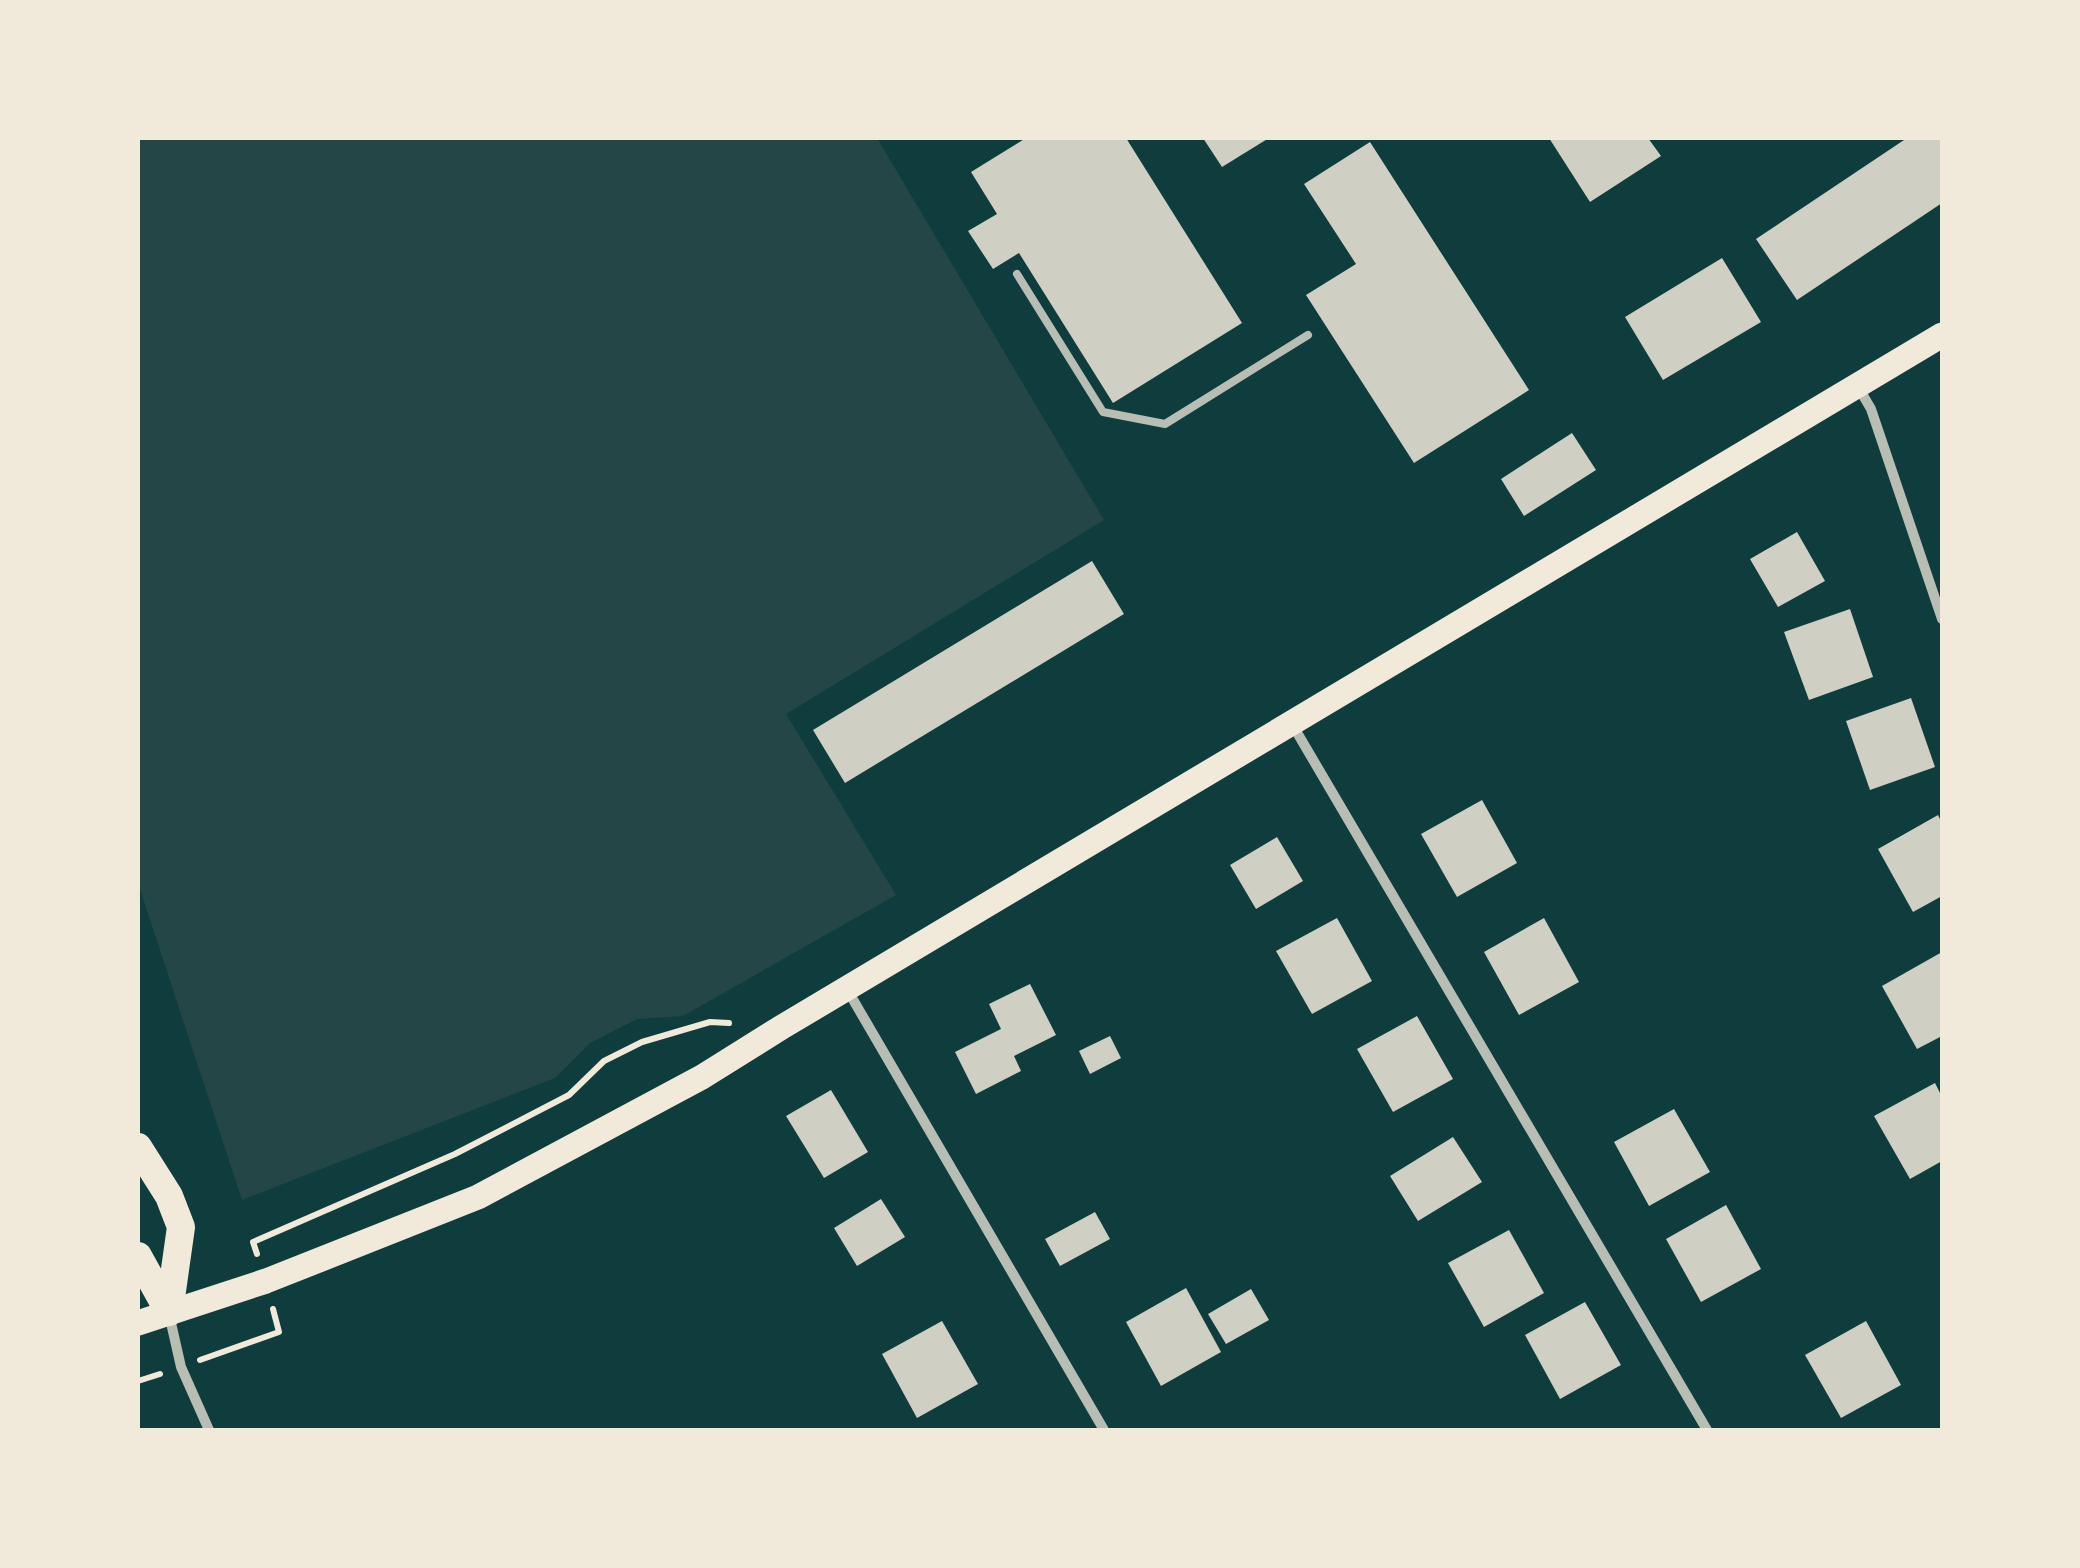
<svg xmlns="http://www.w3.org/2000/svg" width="2080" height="1568" font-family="'DM Sans',sans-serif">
  <rect width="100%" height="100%" fill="#0f3d3e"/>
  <!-- green -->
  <path fill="#244646" d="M138 138H877L1104 520 786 714 896 895 683 1016 637 1019 590 1043 555 1078 242 1200 138 883Z"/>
  <!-- building -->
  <g fill="#cfcfc3">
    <path d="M1026 138H1126L1242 323 1113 403 1019 253 993 269 968 231 997 214 971 172Z"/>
    <path d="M1203 138H1269L1222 167Z"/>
    <path d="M1549 138H1648L1661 156 1590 202Z"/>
    <path d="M1907 138H1942V203L1797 300 1756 239Z"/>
    <path d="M1370 142 1529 390 1414 463 1306 295 1356 264 1304 184Z"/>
    <path d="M1722 258 1761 322 1663 380 1625 317Z"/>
    <path d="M1572 433 1596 470 1524 516 1501 479Z"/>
    <path d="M1797 532 1825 581 1778 607 1750 559Z"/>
    <path d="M1092 561 1124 614 845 783 813 730Z"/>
    <path d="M1850 609 1873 677 1809 700 1784 632Z"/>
    <path d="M1911 698 1935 767 1870 790 1846 721Z"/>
    <path d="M1482 800 1517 863 1457 897 1421 834Z"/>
    <path d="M1938 815 1942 823V896L1913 912 1878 849Z"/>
    <path d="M1277 837 1303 881 1256 909 1230 865Z"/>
    <path d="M1337 918 1372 981 1312 1014 1276 951Z"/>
    <path d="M1544 918 1579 982 1519 1015 1484 952Z"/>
    <path d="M1942 952V1036L1917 1049 1882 986Z"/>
    <path d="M1030 984 1056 1035 1014 1056 1021 1071 976 1094 955 1052 1001 1029 989 1004Z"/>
    <path d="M1417 1016 1453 1079 1393 1112 1357 1049Z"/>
    <path d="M1110 1036 1121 1058 1090 1074 1079 1051Z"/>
    <path d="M1935 1083 1942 1097V1161L1910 1179 1874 1116Z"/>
    <path d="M831 1090 868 1152 824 1178 786 1116Z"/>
    <path d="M1674 1109 1710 1172 1649 1206 1614 1142Z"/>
    <path d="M1453 1137 1482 1182 1418 1221 1390 1176Z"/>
    <path d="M881 1199 905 1237 857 1266 834 1228Z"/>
    <path d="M1726 1205 1761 1269 1701 1302 1666 1239Z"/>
    <path d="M1095 1212 1110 1239 1060 1266 1045 1239Z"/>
    <path d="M1509 1230 1544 1293 1484 1327 1448 1263Z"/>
    <path d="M1186 1288 1221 1352 1161 1386 1126 1322Z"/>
    <path d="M1251 1289 1269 1320 1226 1344 1208 1314Z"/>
    <path d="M1585 1302 1621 1365 1560 1399 1525 1335Z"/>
    <path d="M942 1321 978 1384 917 1418 882 1354Z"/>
    <path d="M1866 1321 1901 1385 1841 1418 1805 1355Z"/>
  </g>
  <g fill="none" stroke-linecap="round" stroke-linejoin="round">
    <!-- path -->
    <g stroke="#f1e9da" stroke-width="6">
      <path d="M257 1254 253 1242 455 1154 569 1095 604 1061 642 1042 710 1022 729 1023"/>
      <path d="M200 1360 279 1332 273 1309"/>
      <path d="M138 1381 160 1374"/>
    </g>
    <!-- service -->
    <path stroke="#b8beb3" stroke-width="8" d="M1017 274 1103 412 1165 424 1308 335"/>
    <!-- minor -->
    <g stroke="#b8beb3" stroke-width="10">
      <path d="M1857 385 1871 409 1942 619"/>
      <path d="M1292 724 1707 1430"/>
      <path d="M848 991 1104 1430"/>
      <path d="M169 1314 181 1367 209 1430"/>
    </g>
    <!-- primary -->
    <path stroke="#f1e9da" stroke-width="25" d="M138 1323 266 1281 478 1197 702 1077 782 1027 1942 335"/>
    <!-- trunk -->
    <g stroke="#f1e9da" stroke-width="28">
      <path d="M138 1147 169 1196 181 1227 169 1312"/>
      <path d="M138 1256 169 1312"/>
    </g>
  </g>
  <!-- border -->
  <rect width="2080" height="1568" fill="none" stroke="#f1e9da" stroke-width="280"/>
</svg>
